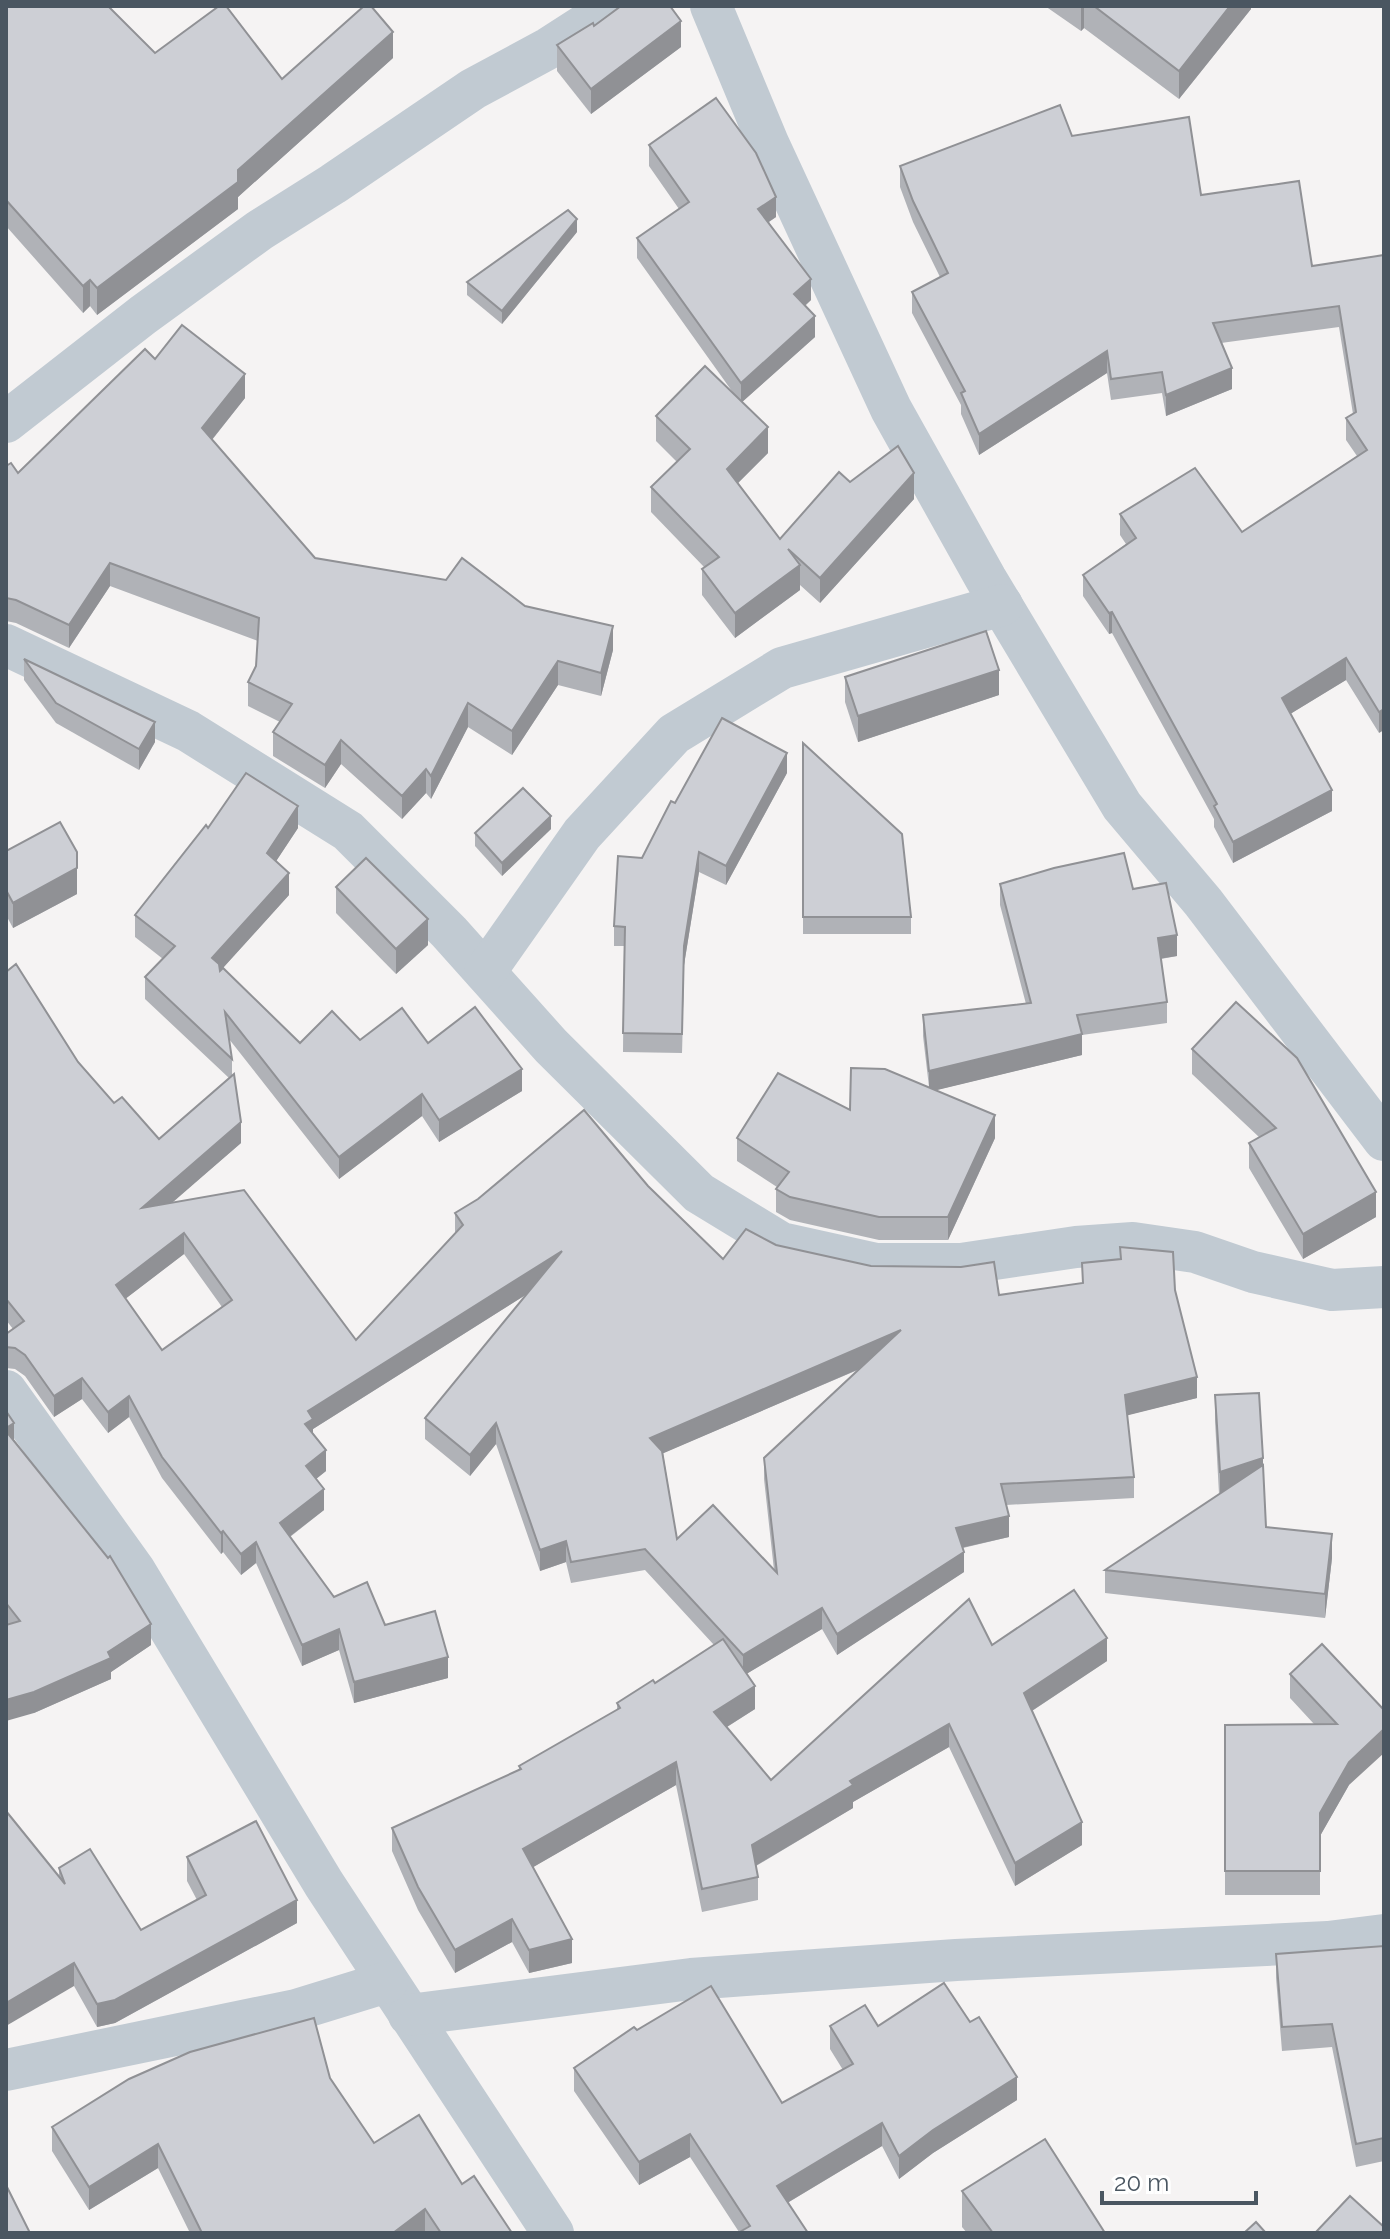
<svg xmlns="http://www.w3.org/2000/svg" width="1390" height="2239" font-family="Raleway,sans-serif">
  <rect width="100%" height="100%" fill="#f5f3f3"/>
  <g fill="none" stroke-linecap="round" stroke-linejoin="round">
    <!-- street -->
    <g stroke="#c1cad2" stroke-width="42">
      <path d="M711 6 768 143 891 409 986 579 1122 806 1203 902 1384 1140"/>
      <path d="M6 422 143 315 260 230 333 184 473 89 549 48 614 6"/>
      <path d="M6 645 188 731 348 831 449 932 551 1046 699 1193 781 1243 876 1264H961L1076 1247 1133 1243 1195 1252 1253 1272 1332 1290 1384 1287"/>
      <path d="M485 972 582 834 674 734 782 668 1002 605"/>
      <path d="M6 1391 135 1571 324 1884 553 2233"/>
      <path d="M409 2015 691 1979 956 1960 1328 1942 1384 1935"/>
      <path d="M6 2070 296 2010 387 1982"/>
    </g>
  </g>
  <!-- wall -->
  <g fill="#b0b2b7" fill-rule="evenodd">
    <path d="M6 6 155 53 282 79 393 58 238 197V209L97 315 90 306 83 313 6 226Z"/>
    <path d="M1045 6H1251V9L1179 99 1084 28 1081 31Z"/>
    <path d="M594 26 681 47 591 114 557 71V45Z"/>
    <path d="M1072 136 1201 195 1312 266 1384 255 1379 733 1346 680 1290 714 1332 811 1233 863 1214 827V819L1112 633 1109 634 1083 596V575L1126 544 1120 535V514L1242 532 1357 456 1346 440V418L1353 414 1339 327 1221 343 1232 389 1166 416 1162 393 1111 400 1107 373 979 455 961 414V405L912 313V292L940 277 913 222 900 187V166Z"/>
    <path d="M649 145 776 217 769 222 811 300 805 306 815 337 742 402 768 453 738 483 780 539 850 482 914 499 820 603 800 585V590L735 638 702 595V569L705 568 651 512V487L677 462 656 441V416L734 394 637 258V238L679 209 649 166Z"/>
    <path d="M577 232 502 324 467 295V282Z"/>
    <path d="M155 359 245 398 212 440 315 558 525 606 613 650 601 696 558 685 512 755 468 727 431 799 426 793 402 819 341 764 325 788 273 756V732L280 722 248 706V682L256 666 258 641 110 586 69 648 16 623 6 621V466L18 473Z"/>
    <path d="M24 659 155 742 139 770 56 723 24 680Z"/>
    <path d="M845 677 999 695 858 742 845 702Z"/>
    <path d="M803 743 911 917V934H803Z"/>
    <path d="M787 773 726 885 699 872 684 965 682 1053 623 1052 624 946H614V926L642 858 675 803Z"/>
    <path d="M208 828H298L276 861 289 895 222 969 300 1043 360 1040 428 1043 522 1091 439 1142 422 1116 339 1179 229 1039 232 1059V1076L241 1143 172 1202 356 1340 455 1233V1213L648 1186 723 1259 776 1245 999 1295 1082 1283V1263L1175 1290 1197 1398 1127 1415 1134 1477V1498L1006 1505 1009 1537 963 1548 964 1572 837 1655 822 1629 746 1674 755 1709 727 1727 771 1780 992 1645 1107 1661 1032 1711 1082 1845 1015 1886 949 1747 853 1802V1808L756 1866 758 1877V1900L702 1912 676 1785 533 1867 572 1963 529 1973 512 1942 455 1973 418 1910 392 1851V1828L519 1770V1766L617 1710V1703L655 1683 714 1645 645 1570 571 1583 566 1562 540 1571 496 1444 470 1476 425 1439V1418L527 1294 313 1429V1434L326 1471 316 1479 324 1510 290 1537 334 1597 385 1625 448 1678 354 1703 339 1650 302 1666 256 1563 241 1575 223 1552 221 1554 162 1478 129 1417 108 1433 82 1399 54 1417 25 1376 15 1369 6 1368V1334L13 1329 6 1320V972L78 1062 114 1103 159 1139 229 1078 145 999V977L163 959 135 937V915ZM184 1254 222 1307 162 1350 125 1299ZM860 1369 764 1458V1479L774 1570 677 1539 663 1453Z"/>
    <path d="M551 829 502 876 475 846V833Z"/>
    <path d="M6 851 77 894 13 928 6 915Z"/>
    <path d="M1000 884 1133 889 1177 956 1161 959 1167 1002V1023L1082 1035V1055L936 1090 995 1138 948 1240H879L790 1220 776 1212V1189L777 1187 737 1161V1138L850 1110 929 1087 923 1036V1015L1026 1004 1000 905Z"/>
    <path d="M336 887 428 945 396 974 336 913Z"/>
    <path d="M1192 1049 1376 1217 1303 1259 1249 1168V1143L1259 1137 1192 1074Z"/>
    <path d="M1259 1393 1266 1527 1332 1558 1325 1618 1105 1593V1570L1219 1494 1215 1421V1395Z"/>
    <path d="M6 1411 14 1441 151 1645 111 1672V1679L34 1713 6 1624Z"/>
    <path d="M1322 1644 1349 1785 1320 1836V1895H1225V1725L1314 1724 1290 1698V1674Z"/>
    <path d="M187 1857 297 1923 115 2023 97 2027 74 1986 59 1877V1868L141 1930 197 1900 187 1881Z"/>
    <path d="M1384 1946V2161L1356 2167 1332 2047 1282 2051 1276 1978V1954Z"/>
    <path d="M830 2026H878L1017 2100 933 2153 899 2179 882 2146 739 2232 690 2157 639 2185 574 2091V2068L637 2030 782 2103 843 2070 830 2049Z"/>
    <path d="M330 2078 374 2143 462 2184 512 2233H190L158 2168 89 2210 52 2151V2127Z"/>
    <path d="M962 2191 1105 2233H967L962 2227Z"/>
  </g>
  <!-- shaded-wall -->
  <g fill="#909195">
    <path d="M1081 6H1084V28L1081 31Z"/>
    <path d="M1230 6H1251V9L1179 99V71Z"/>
    <path d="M681 21V47L591 114V89Z"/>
    <path d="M393 32V58L238 197V209L97 315V288L238 170Z"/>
    <path d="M776 197V217L758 229V209Z"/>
    <path d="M577 219V232L502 324V311Z"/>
    <path d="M811 279V300L794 315V294Z"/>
    <path d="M90 280V306L83 313V286Z"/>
    <path d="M815 316V337L741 403V383Z"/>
    <path d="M1107 351V373L979 455V434Z"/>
    <path d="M1232 368V389L1166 416V395Z"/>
    <path d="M245 374V398L202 452V428Z"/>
    <path d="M768 427V453L727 494V469Z"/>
    <path d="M914 473V499L820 603V578Z"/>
    <path d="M110 563V586L69 648V625Z"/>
    <path d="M800 565V590L735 638V613Z"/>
    <path d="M1112 612V633L1109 634V613Z"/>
    <path d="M613 626V650L601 696V673Z"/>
    <path d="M1346 658V680L1282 719V698Z"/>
    <path d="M558 661V685L512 755V731Z"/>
    <path d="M999 670V695L858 742V716Z"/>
    <path d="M468 703V727L431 799V776Z"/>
    <path d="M1384 709V730L1379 733V712Z"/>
    <path d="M155 722V742L139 770V749Z"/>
    <path d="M341 740V764L325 788V765Z"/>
    <path d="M787 753V773L726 885V866Z"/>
    <path d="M426 769V793L402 819V796Z"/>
    <path d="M1332 790V811L1233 863V842Z"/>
    <path d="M298 806V828L267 875V853Z"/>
    <path d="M551 816V829L502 876V863Z"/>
    <path d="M699 852V872L684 965 682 1053 684 946Z"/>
    <path d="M77 868V894L13 928V903Z"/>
    <path d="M289 873V895L212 980V958Z"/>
    <path d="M428 919V945L396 974V949Z"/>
    <path d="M1177 935V956L1158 959V938Z"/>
    <path d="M1082 1034V1055L929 1092V1071Z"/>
    <path d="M522 1069V1091L439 1142V1120Z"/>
    <path d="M422 1094V1116L339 1179V1157Z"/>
    <path d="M995 1115V1138L948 1240V1217Z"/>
    <path d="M241 1122V1143L142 1229V1208Z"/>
    <path d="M1376 1192V1217L1303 1259V1234Z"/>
    <path d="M184 1233V1254L116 1306V1285Z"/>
    <path d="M562 1251V1272L313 1429V1440L305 1424 308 1411Z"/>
    <path d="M901 1330V1351L650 1459V1438Z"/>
    <path d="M1197 1377V1398L1125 1416V1395Z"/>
    <path d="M82 1378V1399L54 1417V1396Z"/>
    <path d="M129 1396V1417L108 1433V1412Z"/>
    <path d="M14 1423V1444L6 1449V1428Z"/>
    <path d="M496 1423V1444L470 1476V1455Z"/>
    <path d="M326 1450V1471L306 1487V1466Z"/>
    <path d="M1263 1458V1483L1220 1498V1472Z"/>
    <path d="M324 1489V1510L280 1544V1523Z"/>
    <path d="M1009 1516V1537L956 1549V1528Z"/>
    <path d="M223 1531V1552L221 1554V1533Z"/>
    <path d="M1332 1534V1558L1325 1618V1594Z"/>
    <path d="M566 1541V1562L540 1571V1550Z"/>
    <path d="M256 1542V1563L241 1575V1554Z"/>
    <path d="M964 1552V1572L837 1655V1634Z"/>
    <path d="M822 1608V1629L743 1676V1655Z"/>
    <path d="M151 1624V1645L111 1672V1679L34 1713 6 1721V1700L108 1652Z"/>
    <path d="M339 1629V1650L302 1666V1645Z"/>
    <path d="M1107 1638V1661L1024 1716V1693Z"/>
    <path d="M448 1657V1678L354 1703V1682Z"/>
    <path d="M755 1686V1709L714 1735V1712Z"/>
    <path d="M949 1724V1747L853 1802V1808L752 1868V1845L850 1781Z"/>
    <path d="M1384 1729V1753L1349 1785 1320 1836V1895V1813L1349 1762Z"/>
    <path d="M676 1762V1785L523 1873V1849Z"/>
    <path d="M1082 1822V1845L1015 1886V1863Z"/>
    <path d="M297 1900V1923L115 2023 97 2027V2004Z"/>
    <path d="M512 1919V1942L455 1973V1950Z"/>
    <path d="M572 1939V1963L529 1973V1950Z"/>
    <path d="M74 1963V1986L6 2026V2003Z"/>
    <path d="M1017 2077V2100L933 2153 899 2179V2156L933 2130Z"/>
    <path d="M882 2123V2146L777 2209V2186Z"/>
    <path d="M690 2134V2157L639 2185V2162Z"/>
    <path d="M158 2144V2168L89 2210V2187Z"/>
    <path d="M425 2209V2233H393Z"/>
  </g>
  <!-- building -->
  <g fill="#cdcfd5" stroke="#909195" stroke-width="2" fill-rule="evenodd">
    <path d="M6 6H108L155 53 219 6H226L282 79 364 6H371L393 32 238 170V182L97 288 90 280 83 286 6 200Z"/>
    <path d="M621 6H670L681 21 591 89 557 45 593 23 594 26Z"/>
    <path d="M1094 6H1230L1179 71Z"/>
    <path d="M716 98 756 153 776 197 758 209 811 279 794 294 815 316 741 383 637 238 689 202 649 145Z"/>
    <path d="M1060 105 1072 136 1189 117 1201 195 1299 181 1312 266 1384 255V709L1379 712 1346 658 1282 698 1332 790 1233 842 1214 806 1217 804 1112 612 1109 613 1083 575 1136 538 1120 514 1195 468 1242 532 1367 450 1346 418 1356 412 1339 306 1213 323 1232 368 1166 395 1162 372 1111 379 1107 351 979 434 961 393 965 391 912 292 948 273 913 201 900 166Z"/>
    <path d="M568 210 577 219 502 311 467 282Z"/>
    <path d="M182 325 245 374 202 428 315 558 446 580 462 558 525 606 613 626 601 673 558 661 512 731 468 703 431 776 426 769 402 796 341 740 325 765 273 732 292 704 248 682 256 666 259 618 110 563 69 625 16 600 6 598V466L11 463 18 473 145 349 155 359Z"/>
    <path d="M705 366 768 427 727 469 780 539 839 472 850 482 898 446 914 473 820 578 788 549 800 565 735 613 702 569 719 557 651 487 690 449 656 416Z"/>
    <path d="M986 631 999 670 858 716 845 677Z"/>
    <path d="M24 659 155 722 139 749 56 703Z"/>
    <path d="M722 718 787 753 726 866 699 852 684 946 682 1034 623 1033 625 927 614 926 618 856 642 858 671 801 675 803Z"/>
    <path d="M803 743 902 834 911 917H803Z"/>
    <path d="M246 773 298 806 267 853 289 873 212 958 219 964 220 971 223 968 300 1043 332 1011 360 1040 402 1008 428 1043 475 1007 522 1069 439 1120 422 1094 339 1157 225 1012 232 1059 145 977 175 946 135 915 206 825 208 828Z"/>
    <path d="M523 788 551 816 502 863 475 833Z"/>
    <path d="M60 822 77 852V868L13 903 6 890V851Z"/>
    <path d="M1124 853 1133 889 1166 883 1177 935 1158 938 1167 1002 1077 1015 1082 1034 929 1071 923 1015 1031 1003 1000 884 1054 868Z"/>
    <path d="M366 858 428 919 396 949 336 887Z"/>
    <path d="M16 964 78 1062 114 1103 122 1097 159 1139 234 1074 241 1122 142 1208 244 1190 356 1340 463 1225 455 1213 478 1199 584 1110 648 1186 723 1259 746 1229 776 1245 871 1266 961 1267 994 1262 999 1295 1083 1283 1082 1263 1121 1259 1120 1247 1173 1252 1175 1290 1197 1377 1125 1395 1134 1477 1001 1484 1009 1516 956 1528 964 1552 837 1634 822 1608 743 1655 645 1549 571 1562 566 1541 540 1550 496 1423 470 1455 425 1418 562 1251 308 1411 313 1419 305 1424 326 1450 306 1466 324 1489 280 1523 334 1597 367 1582 385 1625 435 1611 448 1657 354 1682 339 1629 302 1645 256 1542 241 1554 223 1531 221 1533 162 1457 129 1396 108 1412 82 1378 54 1396 25 1355 15 1348 6 1347V1334L24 1321 6 1299V972ZM184 1233 232 1300 162 1350 116 1285ZM901 1330 764 1458 777 1573 713 1505 677 1539 662 1451 650 1438Z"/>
    <path d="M1236 1002 1297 1058 1376 1192 1303 1234 1249 1143 1276 1128 1192 1049Z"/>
    <path d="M851 1068 885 1069 995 1115 948 1217H879L790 1197 776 1189 789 1172 737 1138 778 1073 850 1110Z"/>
    <path d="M1259 1393 1263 1458 1220 1472 1215 1395Z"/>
    <path d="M6 1411 14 1423 6 1428Z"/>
    <path d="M6 1431 108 1558 110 1556 151 1624 108 1652 111 1658 34 1692 6 1700V1625L20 1621 6 1603Z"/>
    <path d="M1263 1465 1266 1527 1332 1534 1325 1594 1105 1570Z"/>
    <path d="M1074 1590 1107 1638 1024 1693 1082 1822 1015 1863 949 1724 850 1781 853 1785 752 1845 758 1877 702 1889 676 1762 523 1849 572 1939 529 1950 512 1919 455 1950 418 1887 392 1828 521 1769 519 1766 620 1708 617 1703 653 1680 655 1683 723 1639 755 1686 714 1712 771 1780 969 1599 992 1645Z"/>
    <path d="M1322 1644 1384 1710V1729L1349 1762 1320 1813V1871H1225V1725L1337 1724 1290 1674Z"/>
    <path d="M6 1811 65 1884 59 1868 90 1849 141 1930 206 1895 187 1857 256 1821 297 1900 115 2000 97 2004 74 1963 6 2003Z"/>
    <path d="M1384 1946V2138L1356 2144 1332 2024 1282 2027 1276 1954Z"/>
    <path d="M944 1983 970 2022 979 2017 1017 2077 933 2130 899 2156 882 2123 777 2186 808 2233H738L750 2226 690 2134 639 2162 574 2068 634 2027 637 2030 711 1986 782 2103 853 2064 830 2026 865 2005 878 2026Z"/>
    <path d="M314 2018 330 2078 374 2143 419 2115 462 2184 474 2176 512 2233H441L425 2209 393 2233H202L158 2144 89 2187 52 2127 129 2079 190 2052Z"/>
    <path d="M1045 2139 1105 2233H993L962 2191Z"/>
    <path d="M6 2185 30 2233H6Z"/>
    <path d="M1350 2196 1384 2227V2233H1315Z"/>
    <path d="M1256 2222 1266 2233H1244Z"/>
  </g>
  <!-- border -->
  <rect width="1390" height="2239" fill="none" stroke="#4a5661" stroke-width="16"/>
  <!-- scale -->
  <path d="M1102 2191v12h154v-12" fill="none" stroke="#4a5661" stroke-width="4"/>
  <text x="1114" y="2191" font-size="24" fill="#4a5661" stroke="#ffffff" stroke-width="6" paint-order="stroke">20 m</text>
</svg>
